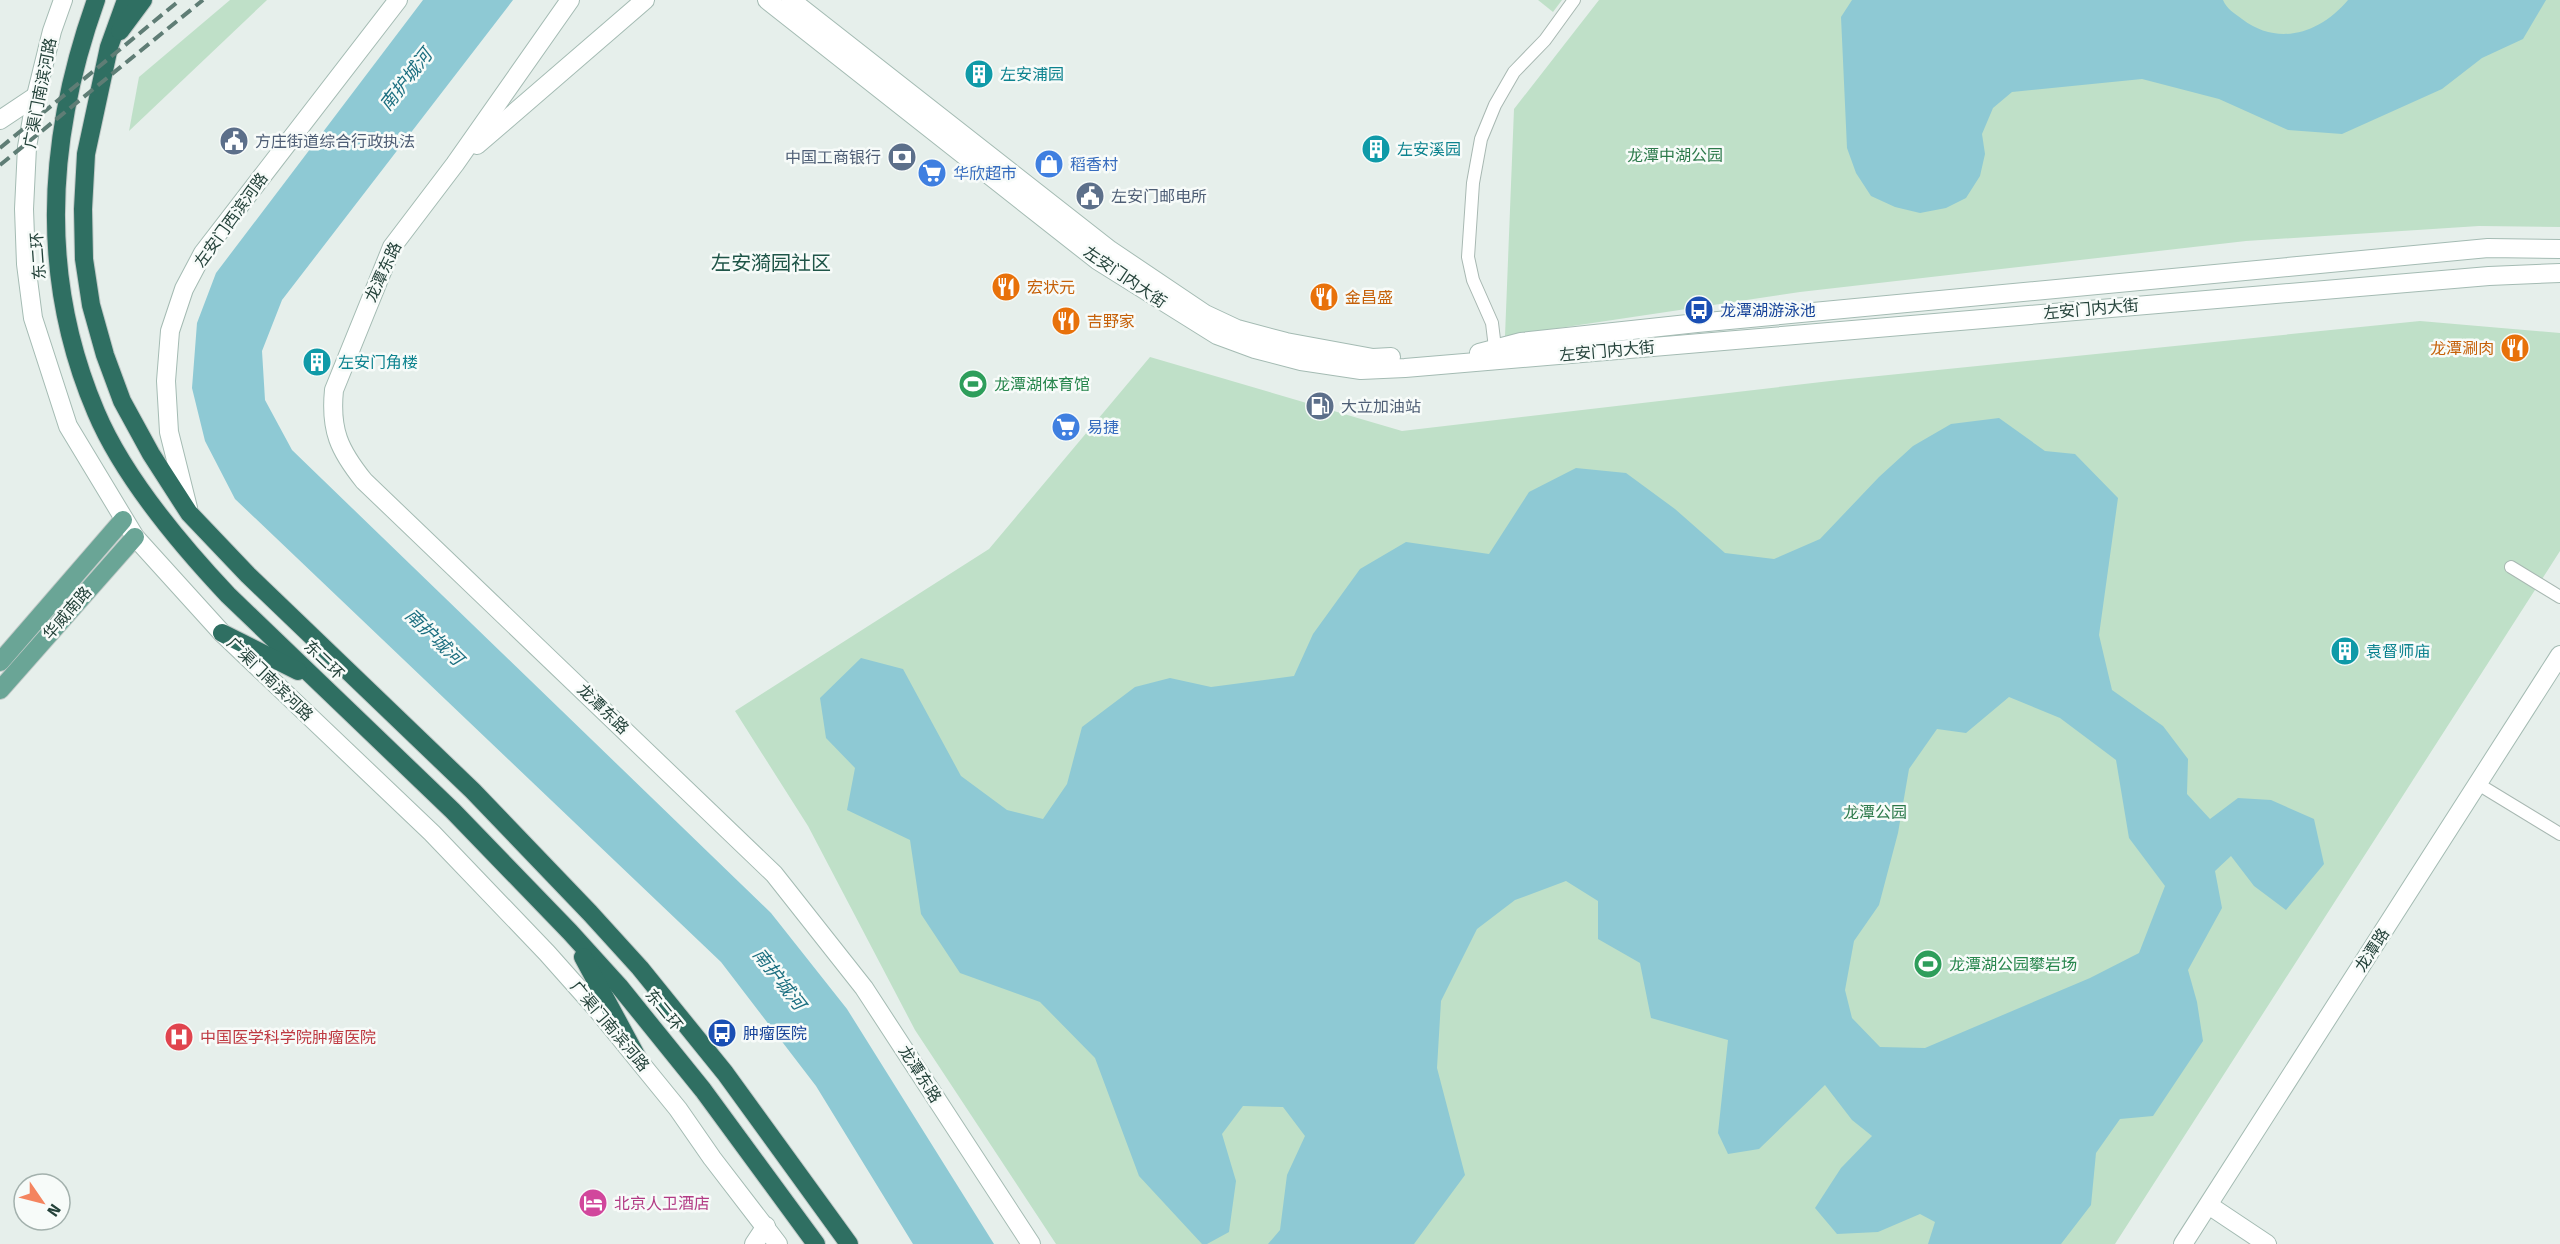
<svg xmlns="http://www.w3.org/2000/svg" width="2560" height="1244" font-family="'Fira Sans','Noto Sans SC',sans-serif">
  <rect width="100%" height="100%" fill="#e6efeb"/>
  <!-- green -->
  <g fill="#bfe0c8">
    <path d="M230 0H267L129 131 139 77Z"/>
    <path d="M1538 0H1562L1553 12Z"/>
    <path d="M1599 0H2560V227L2479 226 2246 241 1800 292 1505 336 1514 109Z"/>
    <path d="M2420 321 2560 333V551L2115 1244H1056L915 1030 808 826 735 711 989 549 1150 357 1402 431 1839 380Z"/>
  </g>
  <!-- water -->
  <g fill="#8ec9d4" fill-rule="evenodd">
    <path d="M423 0H513L282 300 262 351 265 400 292 450 771 913 847 1009 994 1244H913L816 1086 721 962 235 499 205 441 192 388 197 323 216 273Z"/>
    <path d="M1852 0H2223C2227 9 2234 13 2242 19 2279 47 2320 33 2348 0H2546L2523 39 2482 58 2442 89 2342 134 2288 130 2219 99 2142 79 2012 92 1993 108 1982 134 1985 154 1980 176 1966 198 1946 208 1920 213 1895 207 1871 196 1856 173 1847 148 1841 17Z"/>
    <path d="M1999 418 2045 451 2075 454 2118 498 2099 635 2112 690 2163 726 2188 759 2187 794 2210 819 2238 798 2271 800 2314 819 2324 864 2286 910 2254 886 2231 856 2215 871 2222 908 2188 970 2197 1002 2203 1041 2153 1116 2120 1119 2096 1153 2091 1205 2061 1244H1928L1935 1222 1920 1214 1878 1232 1837 1234 1815 1208 1841 1168 1872 1136 1852 1120 1825 1085 1759 1149 1728 1154 1718 1133 1728 1040 1651 1018 1640 963 1598 939V901L1566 881 1515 900 1477 929 1441 1001 1437 1068 1465 1175 1414 1244H1268L1280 1230 1287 1175 1305 1136 1283 1107 1243 1106 1222 1134 1236 1181 1229 1232 1207 1244H1202L1139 1176 1095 1058 1040 1002 960 973 921 914 910 840 847 810 855 768 826 738 820 698 861 658 903 669 961 776 1007 810 1043 819 1067 784 1082 727 1135 687 1170 678 1211 687 1294 676 1313 634 1360 569 1406 542 1489 554 1529 492 1576 468 1626 473 1675 509 1725 553 1774 559 1820 539 1879 477 1913 446 1951 424ZM2009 697 2060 718 2116 760 2129 838 2165 886 2139 953 2090 978 1925 1048 1880 1047 1852 1018 1845 990 1854 941 1879 905 1898 833 1909 769 1937 729 1966 733Z"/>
  </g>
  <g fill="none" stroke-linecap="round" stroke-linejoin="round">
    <!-- street casing -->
    <g stroke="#a8b8b2" stroke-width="14">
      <g id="street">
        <path d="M1496 356 1492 323 1473 280 1468 257 1473 183 1481 139 1495 105 1514 72 1545 40 1574 0"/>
        <path d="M2511 567 2560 597"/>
        <path d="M2478 784 2560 834"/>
      </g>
    </g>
    <!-- secondary casing -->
    <g stroke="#a4bbb3" stroke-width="20">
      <g id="secondary">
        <path d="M63 0 52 31 36 96 27 147 24 209 26 264 33 318 68 426 135 537 222 633 432 833 547 953 595 1007 678 1109 712 1158 778 1244"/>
        <path d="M570 0 455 164 392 247 334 390C330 430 339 450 364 481L774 874 864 988 1031 1244"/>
        <path d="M767 0 1097 260 1217 335 1255 349 1301 361 1361 370 1405 368 2489 276 2560 273"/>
        <path d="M791 0 1110 250 1205 314 1237 329 1286 342 1373 358 1391 357"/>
        <path d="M0 120 36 96"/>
        <path d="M477 145 645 0"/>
        <path d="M1479 353 1521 342 1697 323 2488 248 2560 249"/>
        <path d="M188 508 169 432 166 381 170 331 184 289 203 253 398 0"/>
        <path d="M2210 1206 2267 1244"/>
        <path d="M754 1244 766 1226"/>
        <path d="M2183 1244 2560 655"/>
      </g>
    </g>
    <!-- primary casing -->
    <g stroke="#c2cac8" stroke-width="20">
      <g id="primary">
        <path d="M0 662 123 520"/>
        <path d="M0 690 135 537"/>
      </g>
    </g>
    <!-- highway casing -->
    <g stroke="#c2cac8" stroke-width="20">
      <g id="highway">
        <path d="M96 0C47 137 38 276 96 412 123 476 180 544 228 595L453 811 570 932 619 986 703 1090 816 1244"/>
        <path d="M126 0 109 47 86 154 83 209 84 259 91 305 105 355 122 401 151 454 189 513 248 575 473 791 590 913 640 968 725 1073 849 1244"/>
        <path d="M120 31 143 0"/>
        <path d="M222 633 298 671"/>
        <path d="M583 957 637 1057"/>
      </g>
    </g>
    <!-- street -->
    <use href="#street" stroke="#fff" stroke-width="12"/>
    <!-- secondary -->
    <use href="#secondary" stroke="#fff" stroke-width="18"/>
    <!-- primary -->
    <use href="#primary" stroke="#6aa596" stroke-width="18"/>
    <!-- highway -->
    <use href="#highway" stroke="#2f6f62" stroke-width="18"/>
    <!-- rail -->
    <g stroke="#5f7d75" stroke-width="4" stroke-dasharray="12 6" stroke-linecap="butt">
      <path d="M0 148 180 0"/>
      <path d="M0 165 203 0"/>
    </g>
  </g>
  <!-- icons -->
  <defs>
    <g id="building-disc" transform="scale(1.5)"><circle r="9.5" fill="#0f9aa8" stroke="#f7fbf9"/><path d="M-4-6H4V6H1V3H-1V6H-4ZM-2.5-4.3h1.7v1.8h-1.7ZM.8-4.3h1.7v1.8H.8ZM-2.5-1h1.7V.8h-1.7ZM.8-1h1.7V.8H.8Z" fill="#fff"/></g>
    <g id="civic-disc" transform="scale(1.5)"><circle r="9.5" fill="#5c6f8a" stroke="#f7fbf9"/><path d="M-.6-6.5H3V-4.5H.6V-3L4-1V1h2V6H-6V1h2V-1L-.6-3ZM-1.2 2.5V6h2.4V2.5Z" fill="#fff"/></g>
    <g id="bank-disc" transform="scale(1.5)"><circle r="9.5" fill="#5c6f8a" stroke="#f7fbf9"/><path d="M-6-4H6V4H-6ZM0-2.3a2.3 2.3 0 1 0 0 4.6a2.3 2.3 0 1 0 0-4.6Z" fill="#fff"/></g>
    <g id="shop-disc" transform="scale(1.5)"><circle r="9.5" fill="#3f7fe0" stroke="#f7fbf9"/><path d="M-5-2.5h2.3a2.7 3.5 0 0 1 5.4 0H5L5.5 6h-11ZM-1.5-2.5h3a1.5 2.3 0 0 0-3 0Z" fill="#fff"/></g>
    <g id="supermarket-disc" transform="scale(1.5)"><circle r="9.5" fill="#3f7fe0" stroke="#f7fbf9"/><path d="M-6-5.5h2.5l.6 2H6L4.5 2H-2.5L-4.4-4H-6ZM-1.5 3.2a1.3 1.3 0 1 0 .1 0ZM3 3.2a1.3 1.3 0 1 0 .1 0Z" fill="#fff"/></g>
    <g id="restaurant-disc" transform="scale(1.5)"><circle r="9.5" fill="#e8710a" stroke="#f7fbf9"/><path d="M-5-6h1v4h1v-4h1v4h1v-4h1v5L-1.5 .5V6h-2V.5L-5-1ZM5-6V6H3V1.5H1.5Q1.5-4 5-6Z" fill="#fff"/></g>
    <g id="bus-disc" transform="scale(1.5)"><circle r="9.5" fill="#1a4fb4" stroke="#f7fbf9"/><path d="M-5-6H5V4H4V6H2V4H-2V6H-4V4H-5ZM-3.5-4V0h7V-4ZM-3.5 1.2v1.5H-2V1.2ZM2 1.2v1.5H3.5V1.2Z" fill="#fff"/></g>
    <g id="stadium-disc" transform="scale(1.5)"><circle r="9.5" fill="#2e9e5b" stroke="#f7fbf9"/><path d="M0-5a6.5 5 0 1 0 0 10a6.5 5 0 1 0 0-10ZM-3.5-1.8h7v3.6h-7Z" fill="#fff"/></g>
    <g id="fuel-disc" transform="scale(1.5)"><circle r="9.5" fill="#5c6f8a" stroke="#f7fbf9"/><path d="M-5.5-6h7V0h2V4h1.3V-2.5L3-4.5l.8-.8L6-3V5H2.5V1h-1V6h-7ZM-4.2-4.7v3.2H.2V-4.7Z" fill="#fff"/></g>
    <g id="hospital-disc" transform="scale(1.5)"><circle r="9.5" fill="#e0444e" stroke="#f7fbf9"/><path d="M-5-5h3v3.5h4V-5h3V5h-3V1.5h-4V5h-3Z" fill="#fff"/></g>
    <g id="hotel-disc" transform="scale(1.5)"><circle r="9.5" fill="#d1479c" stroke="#f7fbf9"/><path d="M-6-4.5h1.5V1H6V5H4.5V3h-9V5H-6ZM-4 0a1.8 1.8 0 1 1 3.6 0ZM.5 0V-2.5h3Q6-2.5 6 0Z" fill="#fff"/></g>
  </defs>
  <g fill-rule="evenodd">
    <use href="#building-disc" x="979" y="74"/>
    <use href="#civic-disc" x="234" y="141"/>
    <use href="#building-disc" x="1376" y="149"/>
    <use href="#bank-disc" x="902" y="157"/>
    <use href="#shop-disc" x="1049" y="164"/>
    <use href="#supermarket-disc" x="932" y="173"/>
    <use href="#civic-disc" x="1090" y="196"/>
    <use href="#restaurant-disc" x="1006" y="287"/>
    <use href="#restaurant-disc" x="1324" y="297"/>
    <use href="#bus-disc" x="1699" y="310"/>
    <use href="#restaurant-disc" x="1066" y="321"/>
    <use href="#restaurant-disc" x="2515" y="348"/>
    <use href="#building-disc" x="317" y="362"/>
    <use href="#stadium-disc" x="973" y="384"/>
    <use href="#fuel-disc" x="1320" y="406"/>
    <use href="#supermarket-disc" x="1066" y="427"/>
    <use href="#building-disc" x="2345" y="651"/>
    <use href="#stadium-disc" x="1928" y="964"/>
    <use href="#bus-disc" x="722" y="1033"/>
    <use href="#hospital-disc" x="179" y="1037"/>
    <use href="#hotel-disc" x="593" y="1203"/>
  </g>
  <g text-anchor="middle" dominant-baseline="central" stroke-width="5" stroke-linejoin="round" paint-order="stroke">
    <!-- culture labels -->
    <g font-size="16" fill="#0d838f" stroke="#f7fbf9" text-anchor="start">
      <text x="1000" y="74">左安浦园</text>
      <text x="1397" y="149">左安溪园</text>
      <text x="338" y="362">左安门角楼</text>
      <text x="2366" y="651">袁督师庙</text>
    </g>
    <!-- street labels -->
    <g font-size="16" fill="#24423a" stroke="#f7fbf9">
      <text transform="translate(40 93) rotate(-79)">广渠门南滨河路</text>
      <text transform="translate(231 220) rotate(-54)">左安门西滨河路</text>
      <text transform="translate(38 256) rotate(-94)">东二环</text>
      <text transform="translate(383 272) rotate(-65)">龙潭东路</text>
      <text transform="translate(1125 277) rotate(34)">左安门内大街</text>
      <text transform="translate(2091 309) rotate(-5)">左安门内大街</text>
      <text transform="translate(1607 351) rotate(-5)">左安门内大街</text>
      <text transform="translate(67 613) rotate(-49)">华威南路</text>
      <text transform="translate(324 660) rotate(44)">东二环</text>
      <text transform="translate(270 679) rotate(44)">广渠门南滨河路</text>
      <text transform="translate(603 709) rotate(44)">龙潭东路</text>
      <text transform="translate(2372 950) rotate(-57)">龙潭路</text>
      <text transform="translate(664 1010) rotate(51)">东二环</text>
      <text transform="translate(610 1026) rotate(50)">广渠门南滨河路</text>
      <text transform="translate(920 1074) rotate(57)">龙潭东路</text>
    </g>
    <!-- service labels -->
    <g font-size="16" fill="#4e5e75" stroke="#f7fbf9" text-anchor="start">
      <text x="255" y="141">方庄街道综合行政执法</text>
      <text x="881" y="157" text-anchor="end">中国工商银行</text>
      <text x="1111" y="196">左安门邮电所</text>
      <text x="1341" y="406">大立加油站</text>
    </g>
    <!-- park labels -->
    <g font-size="16" fill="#2d7a4b" stroke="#f7fbf9">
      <text x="1675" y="155">龙潭中湖公园</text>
      <text x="1875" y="812">龙潭公园</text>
    </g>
    <!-- shop labels -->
    <g font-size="16" fill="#366cbe" stroke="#f7fbf9" text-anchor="start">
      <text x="1070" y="164">稻香村</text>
      <text x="953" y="173">华欣超市</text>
      <text x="1087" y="427">易捷</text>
    </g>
    <!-- food labels -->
    <g font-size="16" fill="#c56008" stroke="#f7fbf9" text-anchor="start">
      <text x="1027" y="287">宏状元</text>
      <text x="1345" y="297">金昌盛</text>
      <text x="1087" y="321">吉野家</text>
      <text x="2494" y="348" text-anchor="end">龙潭涮肉</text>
    </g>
    <!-- transit labels -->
    <g font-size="16" fill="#164399" stroke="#f7fbf9" text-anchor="start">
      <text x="1720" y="310">龙潭湖游泳池</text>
      <text x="743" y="1033">肿瘤医院</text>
    </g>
    <!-- leisure labels -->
    <g font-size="16" fill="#27864d" stroke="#f7fbf9" text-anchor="start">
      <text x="994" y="384">龙潭湖体育馆</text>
      <text x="1949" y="964">龙潭湖公园攀岩场</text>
    </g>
    <!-- health labels -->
    <g font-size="16" fill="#be3a42" stroke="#f7fbf9" text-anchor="start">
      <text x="200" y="1037">中国医学科学院肿瘤医院</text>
    </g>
    <!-- hotel labels -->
    <g font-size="16" fill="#b23c85" stroke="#f7fbf9" text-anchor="start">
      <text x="614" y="1203">北京人卫酒店</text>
    </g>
    <!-- water labels -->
    <g font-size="18" font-style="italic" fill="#1c6f80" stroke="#f7fbf9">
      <text transform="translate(406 80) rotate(-52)">南护城河</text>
      <text transform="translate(434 637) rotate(44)">南护城河</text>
      <text transform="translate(779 979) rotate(52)">南护城河</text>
    </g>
    <!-- quarter labels -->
    <g font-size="20" fill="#1f5548" stroke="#f7fbf9">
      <text x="771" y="263">左安漪园社区</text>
    </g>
  </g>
  <!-- north arrow -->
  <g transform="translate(42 1202) rotate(125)"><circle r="28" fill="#f7fbf9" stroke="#a3b1ad" stroke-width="1.5"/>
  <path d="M0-4.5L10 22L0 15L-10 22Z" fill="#f4845f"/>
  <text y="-9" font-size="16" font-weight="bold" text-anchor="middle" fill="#24423a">N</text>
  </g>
</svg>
